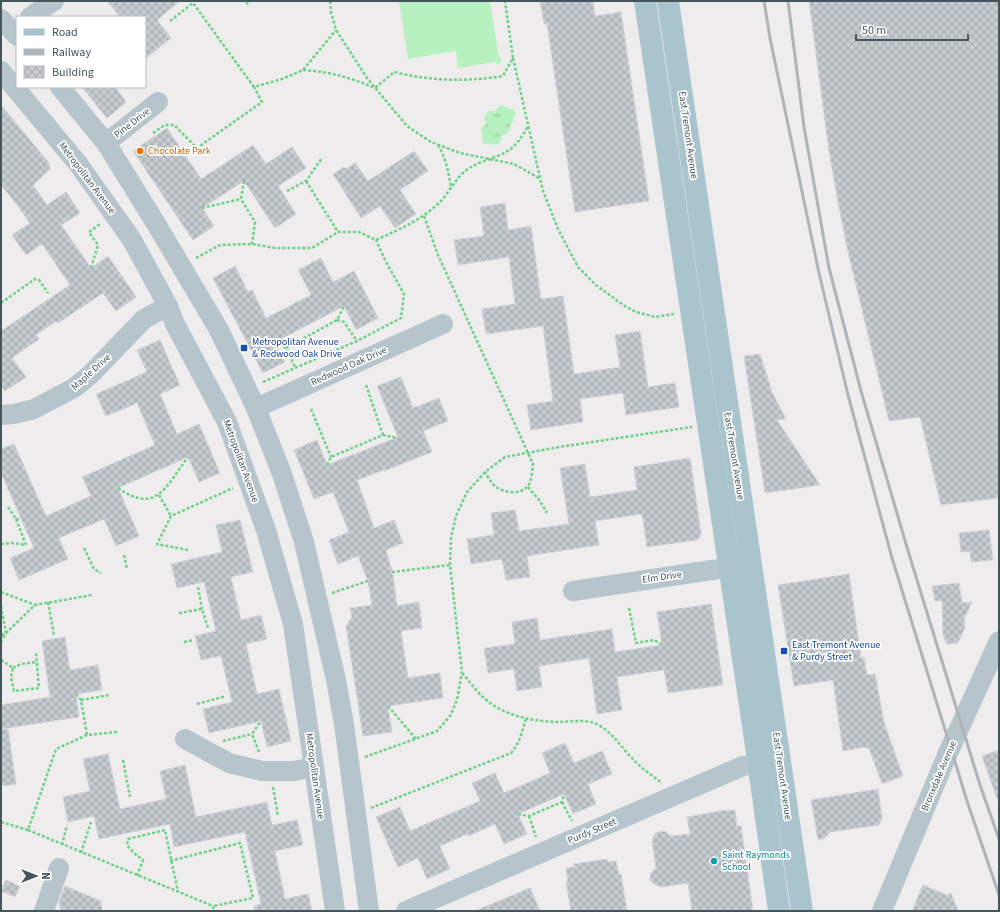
<svg xmlns="http://www.w3.org/2000/svg" width="1000" height="912" font-family="'Source Sans 3',sans-serif">
  <defs>
    <pattern id="park-tufts" width="24" height="20" patternUnits="userSpaceOnUse"><rect width="24" height="20" fill="#b6f1bf"/><path d="M3 7l-1-3M5 7V3M7 7l1-3M15 17l-1-3M17 17v-4M19 17l1-3" fill="none" stroke="#96c69e"/></pattern>
    <pattern id="building-cross-hatch" width="8" height="8" patternUnits="userSpaceOnUse"><rect width="8" height="8" fill="#c6cbd0"/><path d="M0 0l8 8M0 8l8-8" fill="none" stroke="#a2a8ac"/></pattern>
  </defs>
  <rect width="100%" height="100%" fill="#efeced"/>
  <!-- park -->
  <path fill="url(#park-tufts)" d="M500 105 514 110 516 112 515 115 508 133 502 136 499 144 493 145 483 143 481 128 486 124 484 118 488 111H495Z"/>
  <!-- pitch -->
  <path fill="#b6f1bf" d="M399 1H490L499 57 502 60 499 65 495 62 458 68 456 51 408 59Z"/>
  <!-- building -->
  <g fill="url(#building-cross-hatch)" stroke="#d0d4d9">
    <path d="M107 1H180L157 20 171 38 145 59V17H120Z"/>
    <path d="M540 1H593L595 16 621 12 649 201 575 212 547 24H544Z"/>
    <path d="M809 1H999V498L941 505 920 417 889 421 848 252 838 202 829 151Z"/>
    <path d="M82 87H115L126 102 107 118Z"/>
    <path d="M1 105 49 163 50 169 33 185 47 205 66 192 80 213 61 225 91 268 108 256 136 297 116 311 103 293 58 323 56 321 36 335 39 339 12 358 26 377 5 391 1 385V331L70 285 42 244 26 255 12 235 30 223 15 202 1 185Z"/>
    <path d="M167 128 201 179 253 145 266 164 292 147 306 168 278 186 296 214 275 228 244 181 202 208 214 226 193 240 133 151Z"/>
    <path d="M414 151 428 171 400 190 416 214 395 228 380 206 361 218 333 174 344 167 346 169 355 163 368 181Z"/>
    <path d="M505 203 508 230 531 226 541 299 563 296 574 374 620 367 615 335 640 331 648 387 675 383 679 407 626 415 623 393 580 399 583 422 531 430 527 405 553 401 543 326 486 334 482 309 515 304 509 257 458 265 454 240 484 236 480 207Z"/>
    <path d="M321 258 333 282 354 271 378 318 356 330 344 306 275 342 285 362 263 373 213 278 235 266 248 292 252 290 266 318 311 295 298 270Z"/>
    <path d="M160 340 180 385 160 394 177 434 199 424 220 473 199 482 188 457 118 488 139 536 116 546 104 519 59 538 68 559 19 580 10 558 34 548 1 473V449L14 444 46 516 91 496 82 477 155 445 137 403 106 416 96 394 147 372 137 350Z"/>
    <path d="M760 354 772 392 786 419 777 420 820 485 765 493 744 356Z"/>
    <path d="M401 377 413 408 439 398 448 421 423 431 432 452 384 471V470L357 480 374 528 394 520 403 543 386 550 393 575 397 606 419 602 422 628 401 631 408 678 440 673 443 698 388 706 392 732 363 736 346 626 352 617 350 608 372 605 368 581 358 556 338 564 329 540 349 532 333 492 314 499 294 450 317 440 327 465 398 437 377 386Z"/>
    <path d="M690 458 701 533 700 537 697 540 647 547 642 514 595 521 599 545 527 556 530 577 506 580 502 559 471 564 467 539 494 535 491 513 515 510 519 531 569 524 560 468 585 464 590 497 637 490 634 467Z"/>
    <path d="M240 520 253 572 231 577 241 620 261 615 267 639 246 644 257 694 279 689 291 741 267 747 261 721 209 733 203 709 232 702 221 656 201 660 195 636 216 631 204 582 177 588 171 564 222 552 216 525Z"/>
    <path d="M989 530 993 560 971 562 970 551 961 552 959 533Z"/>
    <path d="M849 574 861 658 864 657 867 675 875 674 884 722 903 776 882 784 869 748H865V747L843 751 833 680 794 686 778 585Z"/>
    <path d="M959 583 962 603 972 602 964 619 965 627 958 643 947 644 943 635 942 601H935L932 586Z"/>
    <path d="M711 604 723 685 668 693 664 670 617 677 622 710 597 714 589 658 539 666 542 687 517 691 514 669 488 673 484 648 515 644 512 622 537 618 540 640 612 629 615 652 662 645 657 612Z"/>
    <path d="M65 637 70 670 98 665 102 690 76 694 79 717 1 729V705L50 697 42 641Z"/>
    <path d="M8 729 16 784 1 786V730Z"/>
    <path d="M565 743 574 763 602 751 612 774 588 784 596 804 573 814 564 794 518 814 527 834 504 844 495 824 468 836 467 834 440 846 450 869 427 879 418 858 398 867 376 817 400 807 410 831 480 801 472 783 495 773 504 793 550 773 542 753Z"/>
    <path d="M999 750V798L997 799 982 756Z"/>
    <path d="M108 754 120 809 166 799 160 771 185 765 196 817 267 802 272 825 297 820 303 845 275 851 285 899 308 894 312 911H254V906L261 904 245 832 174 847 170 824 99 839 94 816 68 822 63 797 90 791 83 759Z"/>
    <path d="M878 789 882 818 879 825 830 832 825 838 818 840 811 800Z"/>
    <path d="M725 810V811L735 810 737 826H741L753 911H692L688 883 661 887 654 884 650 880 651 873 656 868 652 840 655 834 660 831 666 832 670 836 690 834 687 817Z"/>
    <path d="M607 859 608 862 616 861 619 875 621 874 627 911H571L566 882H568L566 868 575 867 574 864Z"/>
    <path d="M6 880 20 886 15 897 1 891Z"/>
    <path d="M923 885 947 895 951 893 958 911H912Z"/>
    <path d="M65 886 101 901 102 911H61L59 902Z"/>
    <path d="M530 888 540 911H475Z"/>
  </g>
  <g fill="none" stroke-linecap="round" stroke-linejoin="round">
    <!-- path -->
    <g stroke="#6dd188" stroke-width="2.5" stroke-dasharray="3 2" stroke-linecap="butt">
      <path d="M330 1 331 12 336 30 367 78 407 126 431 142 460 153 514 164 539 178"/>
      <path d="M246 4 250 1"/>
      <path d="M170 21 193 3 254 87"/>
      <path d="M513 58 543 191 558 229 578 267 596 285 623 305 636 312 655 317 674 314"/>
      <path d="M303 70C332 72 348 77 375 88L394 72C431 81 465 82 503 76L513 58 505 1"/>
      <path d="M153 133 165 125H174L197 148 262 102 254 87 282 79 303 70 336 30"/>
      <path d="M438 145C446 158 449 173 451 189"/>
      <path d="M244 181 241 199 255 222 252 244"/>
      <path d="M306 181 338 232"/>
      <path d="M287 191 306 181 322 158"/>
      <path d="M202 208 241 199"/>
      <path d="M424 216 438 255 533 464C532 471 532 480 528 486 521 495 504 493 496 487 491 483 488 477 485 472"/>
      <path d="M196 258 220 245 252 244 275 248H312L338 232H359L376 240C400 229 422 220 441 201 450 191 457 176 468 169 482 159 502 158 514 146 520 140 524 133 528 126"/>
      <path d="M91 268 98 245 89 232 100 224"/>
      <path d="M1 303 35 279 39 280 48 293"/>
      <path d="M337 320 344 322 357 341"/>
      <path d="M275 342 286 348 295 367"/>
      <path d="M286 348 337 320 344 306"/>
      <path d="M263 382 357 341 401 318 404 294 385 260 376 240"/>
      <path d="M366 385 383 435"/>
      <path d="M311 409 331 457"/>
      <path d="M327 465 331 457 383 435 398 438"/>
      <path d="M528 487 540 501 547 513"/>
      <path d="M118 488C157 515 166 486 188 457"/>
      <path d="M159 495 171 516"/>
      <path d="M8 507 16 519H19"/>
      <path d="M16 519 26 545"/>
      <path d="M1 544 12 543 26 545"/>
      <path d="M84 548 94 569 101 573"/>
      <path d="M188 550 157 544 171 516 233 488"/>
      <path d="M124 555 127 569"/>
      <path d="M392 572 450 565"/>
      <path d="M198 587 202 609"/>
      <path d="M1 592 35 605"/>
      <path d="M332 593 368 581"/>
      <path d="M48 602 54 635"/>
      <path d="M1 606 6 633 1 642"/>
      <path d="M629 608 636 643 654 640 662 645"/>
      <path d="M179 613 202 609 208 628"/>
      <path d="M1 635 6 633 35 605 92 595"/>
      <path d="M184 642 194 640"/>
      <path d="M1 660 13 668 11 677 14 691 39 688 36 653"/>
      <path d="M13 668 21 664 37 662"/>
      <path d="M462 673C471 683 478 694 489 702 508 717 534 721 558 722 570 722 583 719 594 723 612 730 621 748 634 760 642 769 653 776 662 783"/>
      <path d="M76 694 81 700 87 735"/>
      <path d="M81 700 110 695"/>
      <path d="M197 704 226 696"/>
      <path d="M388 706 416 739"/>
      <path d="M223 741 252 734"/>
      <path d="M259 752 252 734 261 721"/>
      <path d="M365 757 437 731 450 716 457 700 462 672 450 565 451 538 456 516 467 492 485 472 505 457 559 447 692 427"/>
      <path d="M123 760 130 797"/>
      <path d="M273 787 278 816"/>
      <path d="M562 802 572 821"/>
      <path d="M371 808 511 753C520 743 522 731 526 719"/>
      <path d="M518 814 529 816 562 802 564 794"/>
      <path d="M529 816 536 837"/>
      <path d="M1 822 28 830 56 749 87 735 117 732"/>
      <path d="M28 830 213 906 214 911"/>
      <path d="M62 845 67 825"/>
      <path d="M81 853 91 822"/>
      <path d="M170 861 240 843 253 898 213 906"/>
      <path d="M137 876 143 860 134 853 127 845 128 839 165 830 178 892"/>
    </g>
    <!-- minor -->
    <g stroke="#b6c5cb" stroke-width="20">
      <path d="M30 17 54 1"/>
      <path d="M1 19 17 36"/>
      <path d="M1 71 79 165 132 240 168 306 175 324 227 422 266 530 293 624 335 911"/>
      <path d="M60 87 106 143 155 222 219 330 256 408 282 474 304 542 336 680 344 724 369 911"/>
      <path d="M106 143 158 102"/>
      <path d="M256 408 443 324"/>
      <path d="M1 415 14 414 34 409 74 388 91 374 144 319 168 306"/>
      <path d="M573 591 745 565"/>
      <path d="M185 739 229 763 262 771H294L313 767"/>
      <path d="M44 911 59 868"/>
      <path d="M406 911 743 766 774 761"/>
      <path d="M882 911 948 753 999 641"/>
    </g>
    <!-- major -->
    <g stroke="#aac4ce" stroke-width="22">
      <path d="M645 1 755 739 779 911"/>
      <path d="M668 1 802 911"/>
    </g>
    <!-- rail -->
    <g stroke="#aeb4b7" stroke-width="3">
      <path d="M764 1 770 38 819 273 848 395 892 558 968 804 999 895"/>
      <path d="M788 1 804 127 829 268 861 391 909 554 980 785 999 839"/>
    </g>
  </g>
  <!-- markers -->
  <circle fill="#e8710a" stroke="#fff" stroke-width="1.5" cx="140" cy="151" r="4"/>
  <g fill="#1a4fb4" stroke="#fff" stroke-width="1.5">
    <rect x="240" y="344" width="8" height="8" rx="2"/>
    <rect x="780" y="647" width="8" height="8" rx="2"/>
  </g>
  <circle fill="#0f9aa8" stroke="#fff" stroke-width="1.5" cx="714" cy="861" r="4"/>
  <g text-anchor="middle" dominant-baseline="central" stroke-width="3.5" stroke-linejoin="round" paint-order="stroke">
    <!-- street labels -->
    <g font-size="10" fill="#44555b" stroke="#fff">
      <text transform="translate(132 123) rotate(-38)">Pine Drive</text>
      <text transform="translate(688 135) rotate(82)">East Tremont Avenue</text>
      <text transform="translate(87 178) rotate(53)">Metropolitan Avenue</text>
      <text transform="translate(349 366) rotate(-24)">Redwood Oak Drive</text>
      <text transform="translate(91 372) rotate(-42)">Maple Drive</text>
      <text transform="translate(734 456) rotate(81)">East Tremont Avenue</text>
      <text transform="translate(241 461) rotate(70)">Metropolitan Avenue</text>
      <text transform="translate(662 577) rotate(-8)">Elm Drive</text>
      <text transform="translate(315 776) rotate(82)">Metropolitan Avenue</text>
      <text transform="translate(782 776) rotate(82)">East Tremont Avenue</text>
      <text transform="translate(939 776) rotate(-67)">Bronxdale Avenue</text>
      <text transform="translate(592 831) rotate(-23)">Purdy Street</text>
    </g>
    <!-- food labels -->
    <g font-size="10" fill="#c56008" stroke="#fff" text-anchor="start">
      <text x="148" y="151">Chocolate Park</text>
    </g>
    <!-- transit labels -->
    <g font-size="10" fill="#164399" stroke="#fff" text-anchor="start">
      <text x="252" y="342">Metropolitan Avenue<tspan x="252" dy="12">&amp; Redwood Oak Drive</tspan></text>
      <text x="792" y="645">East Tremont Avenue<tspan x="792" dy="12">&amp; Purdy Street</tspan></text>
    </g>
    <!-- culture labels -->
    <g font-size="10" fill="#0d838f" stroke="#fff" text-anchor="start">
      <text x="722" y="855">Saint Raymonds<tspan x="722" dy="12">School</tspan></text>
    </g>
  </g>
  <!-- border -->
  <rect width="1000" height="912" fill="none" stroke="#44555b" stroke-width="4"/>
  <!-- legend -->
  <rect x="16" y="16" width="130" height="72" fill="#ffffff" stroke="#b4bbbd"/>
  <rect x="24" y="29" width="20" height="6" fill="#aac4ce" stroke="#b4bbbd"/>
  <text x="52" y="36" font-size="12" fill="#44555b">Road</text>
  <rect x="24" y="49" width="20" height="6" fill="#aeb4b7" stroke="#b4bbbd"/>
  <text x="52" y="56" font-size="12" fill="#44555b">Railway</text>
  <rect x="24" y="66" width="20" height="12" fill="url(#building-cross-hatch)" stroke="#b4bbbd"/>
  <text x="52" y="76" font-size="12" fill="#44555b">Building</text>
  <!-- north arrow -->
  <g transform="translate(36 876) rotate(90)" stroke="#ffffff" stroke-width="3" paint-order="stroke">
  <path d="M0-3L7 15L0 10L-7 15Z" fill="#44555b"/>
  <text y="-6" font-size="11" font-weight="bold" text-anchor="middle" fill="#44555b">N</text>
  </g>
  <!-- scale -->
  <path d="M856 34v6h112v-6" fill="none" stroke="#44555b" stroke-width="2"/>
  <text x="862" y="34" font-size="12" fill="#44555b" stroke="#ffffff" stroke-width="3" paint-order="stroke">50 m</text>
</svg>
